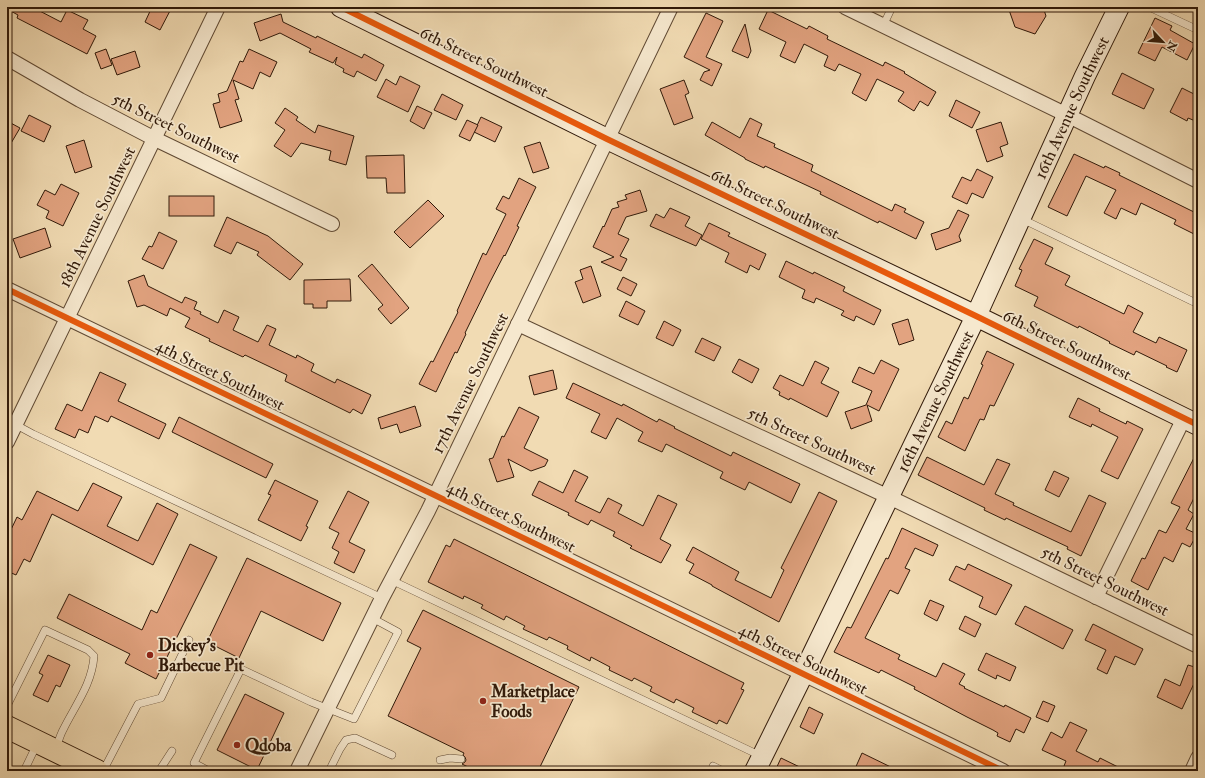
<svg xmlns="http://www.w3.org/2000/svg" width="1205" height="778" font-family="'IM FELL Double Pica',serif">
  <rect width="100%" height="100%" fill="#f1dbb3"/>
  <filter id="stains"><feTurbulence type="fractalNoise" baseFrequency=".005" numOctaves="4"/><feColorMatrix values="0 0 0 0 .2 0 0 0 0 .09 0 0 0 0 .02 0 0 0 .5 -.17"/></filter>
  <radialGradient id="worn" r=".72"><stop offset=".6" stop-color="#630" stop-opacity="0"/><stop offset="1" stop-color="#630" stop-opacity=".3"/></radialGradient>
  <!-- building -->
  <g fill="#e2a380" stroke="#301909">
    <path d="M7 7H32L61 22 67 10 88 20 83 29 96 36 87 54 17 18 18 15 7 9Z"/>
    <path d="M152 7H172L160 30 145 22Z"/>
    <path d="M1008 7H1043L1046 16 1035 34 1015 27Z"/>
    <path d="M768 10 807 29 809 26 828 36 827 39 883 66 885 62 905 72 904 73 936 92 928 106 920 101 914 111 898 101 904 92 877 79 866 101 852 93 861 74 839 64 835 71 824 66 828 56 804 44 795 63 780 56 786 42 759 29Z"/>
    <path d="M706 13 723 21 706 57 722 64 712 86 700 80 704 72 710 70 684 57Z"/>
    <path d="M281 14 283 22 316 38 317 36 362 58 364 54 384 65 376 81 357 71 354 77 343 72 344 69 335 64 337 57 333 63 309 52 311 49 280 33 260 41 254 23Z"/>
    <path d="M1155 18 1172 26 1170 30 1195 44 1187 60 1162 47 1155 61 1138 53Z"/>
    <path d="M745 24 751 51 748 58 732 51Z"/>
    <path d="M106 49 112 65 101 69 95 53Z"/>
    <path d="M249 49 277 62 270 77 260 72 253 89 233 80 239 99 235 100 242 121 220 128 213 104 220 102 218 94 227 91 240 61 243 62Z"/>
    <path d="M135 51 140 67 117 75 111 59Z"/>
    <path d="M1122 73 1154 89 1144 109 1112 94Z"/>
    <path d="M400 76 420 86 408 112 377 97 386 79 396 85Z"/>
    <path d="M684 80 689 93 685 95 693 118 674 125 660 89Z"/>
    <path d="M1182 88 1198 96V122L1188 118 1187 121 1170 112Z"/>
    <path d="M442 94 463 105 456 120 434 110Z"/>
    <path d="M956 100 980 112 972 128 949 116Z"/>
    <path d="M417 106 432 113 424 129 410 121Z"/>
    <path d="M285 108 298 117 296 120 315 133 318 125 354 136 346 165 329 160 331 151 301 143 291 157 274 146 285 130 275 123Z"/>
    <path d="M29 115 51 126 44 142 21 131Z"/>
    <path d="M481 117 502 127 495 142 474 132Z"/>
    <path d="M750 118 762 124 757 136 775 144 774 147 813 165 811 171 892 211 895 204 906 209 904 212 924 222 916 239 879 221 878 223 820 194 821 192 765 166 764 168 745 159V158L705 135 712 122 740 138Z"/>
    <path d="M467 120 478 125 470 141 459 136Z"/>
    <path d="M7 121 20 128 7 150Z"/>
    <path d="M1001 122 1008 144 1000 147 1003 156 987 162 976 130Z"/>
    <path d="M84 140 92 167 75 173 66 146Z"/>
    <path d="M540 142 549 168 533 173 524 147Z"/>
    <path d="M1074 154 1104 168 1105 166 1120 173 1119 175 1198 214V236L1174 224 1176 220 1141 203 1136 215 1121 208 1116 219 1104 213 1116 190 1086 176 1067 216 1048 207Z"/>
    <path d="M404 155 405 193H387L386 178H367L366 156Z"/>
    <path d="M977 169 993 177 983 198 972 193 967 204 952 197 962 177 971 181Z"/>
    <path d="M519 178 536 187 517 226 519 227 505 256 504 255 489 284 465 333 466 334 457 353 455 352 436 392 419 384 431 361 433 362 458 312 457 311 483 253 486 255 506 214 496 209 503 196 509 199Z"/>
    <path d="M61 184 79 193 63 226 46 218 49 211 37 205 45 190 55 195Z"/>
    <path d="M640 190 647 211 626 217 618 234 629 239 620 256 627 259 621 271 601 262 614 257 593 247 603 226 604 227 612 209 619 207 617 202 627 199 625 195Z"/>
    <rect x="169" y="196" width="45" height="20"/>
    <path d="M428 200 444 216 410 248 394 232Z"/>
    <path d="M670 208 690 217 685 226 702 235 696 246 650 226 656 214 664 218Z"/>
    <path d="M958 210 969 215 959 236 961 241 936 250 931 234 949 228Z"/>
    <path d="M227 217 268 236 303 264 290 280 257 255 259 252 237 242 231 254 214 246Z"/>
    <path d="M709 223 730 233 728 236 766 254 759 270 750 265 747 273 725 262 729 253 701 239Z"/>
    <path d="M45 228 51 247 20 258 13 239Z"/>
    <path d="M159 232 177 241 163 269 142 259 149 246 152 247Z"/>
    <path d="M1034 239 1053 248 1045 264 1070 276 1065 285 1124 314 1128 305 1143 313 1133 332 1156 343 1159 337 1187 350 1177 372 1166 367 1167 366 1136 351 1134 355 1109 343 1110 342 1079 326 1078 328 1034 306 1038 297 1015 286 1022 270 1019 269Z"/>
    <path d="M786 261 813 274 814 272 845 287 843 291 881 310 874 325 856 316 854 321 841 315 844 311 816 298 814 303 802 298 805 290 779 277Z"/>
    <path d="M372 264 409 308 391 324 378 309 383 305 358 276Z"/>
    <path d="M591 266 601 296 583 303 575 282 583 279 580 270Z"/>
    <path d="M144 275 148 286 182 303 185 297 197 302 194 309 201 312 200 314 218 323 224 310 239 317 233 330 258 342 267 325 276 329 269 345 296 358 297 355 314 364 311 371 335 383 337 379 371 395 362 414 353 409 350 413 285 381 287 375 245 355 243 357 209 341 210 339 185 327 190 318 170 308 167 316 144 305 137 307 128 281Z"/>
    <path d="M623 277 637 284 631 296 617 289Z"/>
    <path d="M350 279 351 301H327V308H313V304H304V280Z"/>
    <path d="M626 301 645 311 638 325 619 316Z"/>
    <path d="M908 319 914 340 899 345 892 324Z"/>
    <path d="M664 321 681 330 673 346 656 338Z"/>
    <path d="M702 338 721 347 714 361 695 352Z"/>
    <path d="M987 351 1014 364 994 406 990 405 984 420 980 419 965 451 938 437 946 421 952 424 964 397 968 399 983 365 981 364Z"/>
    <path d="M739 359 759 369 752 383 732 372Z"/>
    <path d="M881 360 899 369 879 411 867 405 872 421 851 429 845 412 866 405 872 391 852 382 859 367 874 374Z"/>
    <path d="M815 361 829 368 821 383 839 392 827 417 790 398 789 400 779 395 780 392 773 388 780 375 803 386Z"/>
    <path d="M553 370 557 389 534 395 529 376Z"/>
    <path d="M100 372 126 384 118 401 166 424 159 439 111 416 108 422 95 416 88 433 79 429 75 438 55 429 67 404 82 411Z"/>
    <path d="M573 383 622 406 623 404 657 422 659 419 675 427 674 428 731 456 733 452 800 484 791 503 749 482 745 490 720 478 723 472 666 444 662 452 638 441 643 432 617 418 606 439 591 432 600 414 566 398Z"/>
    <path d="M1078 398 1100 409 1099 411 1126 424 1127 421 1143 429 1118 479 1101 471 1118 437 1092 424 1091 427 1069 417Z"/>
    <path d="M415 406 421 426 400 433 397 424 381 429 378 418Z"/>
    <path d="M519 407 539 417 524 448 548 460 545 466 531 471 508 459 514 477 497 482 489 459 493 458 502 436 504 437Z"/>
    <path d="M179 417 273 464 266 478 172 432Z"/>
    <path d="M1198 450V490L1188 510 1194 514 1186 529 1197 534 1190 547 1182 543 1173 562 1164 557 1148 590 1131 581 1142 558 1145 559 1159 530 1166 533 1180 507 1171 503Z"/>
    <path d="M927 457 984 485 997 459 1010 464 995 494 1014 503 1013 505 1071 532 1089 495 1106 503 1081 556 1067 549 1068 547 1006 518 1005 520 984 510 985 508 918 475Z"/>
    <path d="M574 470 588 477 575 501 600 513 608 498 622 505 618 513 643 526 658 495 677 504 660 539 671 545 661 563 630 548 632 546 613 536 615 532 591 520 588 525 568 515 569 513 532 495 539 481 563 493Z"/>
    <path d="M1054 471 1069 478 1059 497 1045 490Z"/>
    <path d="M275 480 318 501 306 526 308 527 301 541 258 520 271 495 268 494Z"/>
    <path d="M93 483 122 497 107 526 138 541 157 503 178 514 153 565 52 514 30 562 24 559 16 575 7 571V538L17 517 22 520 37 491 78 511Z"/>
    <path d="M348 491 369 502 349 542 365 550 354 573 334 563 339 552 332 548 339 533 329 528Z"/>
    <path d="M819 492 837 501 779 622 712 586V585L689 573 694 564 686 560 693 547 739 572 735 580 771 598 784 570 781 568Z"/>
    <path d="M902 528 938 545 933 556 915 548 905 568 910 570 898 594 890 590 865 638 900 655 898 659 936 677 943 663 965 674 959 684 965 687 964 688 1004 707 1005 705 1031 718 1024 733 1016 729 1010 742 997 736 998 733 993 730 967 717 914 689 915 687 881 670 879 673 834 652 847 627 851 628 886 558 888 559Z"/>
    <path d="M454 539 744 683 741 689 744 690 727 724 719 720 717 724 692 712 694 708 676 699 674 703 650 691 652 687 634 678 632 681 609 670 610 667 591 657 590 661 567 649 568 646 549 637 547 640 523 629 525 626 506 616 504 620 481 608 483 605 464 596 463 599 428 582 446 545 450 547Z"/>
    <path d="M190 544 217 557 156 679 125 663 130 654 57 618 69 594 142 630 151 610 157 613Z"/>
    <path d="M247 558 341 603 323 641 261 611 239 658 207 642Z"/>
    <path d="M968 564 1012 585 996 615 979 607 983 597 949 580 956 566 965 570Z"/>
    <path d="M930 600 944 606 937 621 924 614Z"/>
    <path d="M1025 606 1073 630 1063 649 1015 624Z"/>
    <path d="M423 610 579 687 538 771H476L462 764 465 762 466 760 465 757 463 755 464 753 388 716 421 648 407 641Z"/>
    <path d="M965 616 981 624 975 637 959 629Z"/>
    <path d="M1093 624 1143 649 1135 665 1115 656 1107 674 1097 669 1106 650 1085 640Z"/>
    <path d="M986 653 1016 667 1010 681 997 675 996 679 978 670Z"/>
    <path d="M48 655 70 665 60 687 56 685 48 702 33 695 43 675 39 673Z"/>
    <path d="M1188 665 1198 668V675L1182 709 1157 697 1165 679 1180 686Z"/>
    <path d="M245 694 284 713 257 770 217 750Z"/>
    <path d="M1043 701 1055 706 1048 722 1036 717Z"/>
    <path d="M809 707 823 714 814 734 800 727Z"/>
    <path d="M1070 722 1087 730 1076 751 1098 762 1100 758 1126 771H1075L1064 766 1066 761 1042 750 1051 732 1062 738Z"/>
    <path d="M862 753 899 771H854Z"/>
    <path d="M781 758 808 771H775Z"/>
  </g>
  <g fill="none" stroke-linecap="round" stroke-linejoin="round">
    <!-- lane casing -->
    <g stroke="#604a34" stroke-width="8">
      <g id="lane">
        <path d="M1149 7 1198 30"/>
        <path d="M883 26 892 7"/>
        <path d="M1022 219 1198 304"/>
        <path d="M7 420 33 434 382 598"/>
        <path d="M391 580 761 756"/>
        <path d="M7 706 45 630 88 650 94 656C92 684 76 704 64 728 60 735 58 742 56 749"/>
        <path d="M440 760 450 758 461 759"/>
        <path d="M713 766 723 771"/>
        <path d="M24 771 37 744"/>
        <path d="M103 771 138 704 161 698 189 640"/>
        <path d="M159 771 172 751"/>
        <path d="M209 771 194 763 241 669 311 702 354 719 398 632 372 618"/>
        <path d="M329 771 340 749 346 740 355 738 392 755"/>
      </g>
    </g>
    <!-- street casing -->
    <g stroke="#604a34" stroke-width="16">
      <g id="street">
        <path d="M845 7 1067 115 1198 181"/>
        <path d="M7 58 80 100 155 139 332 224"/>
        <path d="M7 289C340 447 671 611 1003 771"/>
        <path d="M518 324 889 497 1198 646"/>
        <path d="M7 442 218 7"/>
        <path d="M1096 597 1184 418"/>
        <path d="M297 771 382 598 428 511 671 7"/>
        <path d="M1192 771 1198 758"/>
      </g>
    </g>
    <!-- secondary casing -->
    <g stroke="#301909" stroke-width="22">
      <g id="secondary">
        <path d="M341 7 607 139 976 316 1198 425"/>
        <path id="s1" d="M755 771 810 660 976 316 1085 76 1119 7"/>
      </g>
    </g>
    <!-- primary casing -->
    <g stroke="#301909" stroke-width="24">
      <path id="primary" d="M7 727 97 771"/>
    </g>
    <!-- lane -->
    <use href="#lane" stroke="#f6e8ce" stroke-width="7"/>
    <!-- street -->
    <use href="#street" stroke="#f6e8ce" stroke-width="14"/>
    <!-- secondary -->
    <use href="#secondary" stroke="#f6e8ce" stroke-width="20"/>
    <!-- primary -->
    <use href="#primary" stroke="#f1dbb3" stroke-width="22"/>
    <!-- cycleway casing -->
    <g stroke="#f6e8ce" stroke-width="8">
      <g id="cycleway">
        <path d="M341 7 607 139 976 316 1198 425"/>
        <path d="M7 289C340 447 671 611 1003 771"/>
      </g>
    </g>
    <!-- cycleway -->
    <use href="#cycleway" stroke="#e8590c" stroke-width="6"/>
  </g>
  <!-- markers -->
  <g fill="#8f2418" stroke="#f6e8ce" stroke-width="1.5">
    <circle cx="150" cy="655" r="4"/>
    <circle cx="483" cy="701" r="4"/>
    <circle cx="237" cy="745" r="4"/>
  </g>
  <g text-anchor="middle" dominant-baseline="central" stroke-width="3.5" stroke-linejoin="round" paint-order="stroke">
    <!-- street labels -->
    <g font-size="17" fill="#301909" stroke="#f6e8ce">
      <text transform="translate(484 62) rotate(26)">6th Street Southwest</text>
      <text stroke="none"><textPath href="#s1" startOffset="735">16th Avenue Southwest</textPath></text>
      <text transform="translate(176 128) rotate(26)">5th Street Southwest</text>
      <text transform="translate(775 204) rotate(26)">6th Street Southwest</text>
      <text transform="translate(97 217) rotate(-64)">18th Avenue Southwest</text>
      <text transform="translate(1067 345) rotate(26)">6th Street Southwest</text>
      <text transform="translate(220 375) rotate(26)">4th Street Southwest</text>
      <text transform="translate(470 383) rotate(-64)">17th Avenue Southwest</text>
      <text stroke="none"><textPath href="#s1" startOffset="411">16th Avenue Southwest</textPath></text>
      <text transform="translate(812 441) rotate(25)">5th Street Southwest</text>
      <text transform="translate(511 517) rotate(26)">4th Street Southwest</text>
      <text transform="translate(1105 581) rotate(26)">5th Street Southwest</text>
      <text transform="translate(803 659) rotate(26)">4th Street Southwest</text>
    </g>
    <!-- poi labels -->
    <g font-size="17" font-weight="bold" fill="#301909" stroke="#f6e8ce" text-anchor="start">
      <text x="158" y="645">Dickey's<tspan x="158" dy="20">Barbecue Pit</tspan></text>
      <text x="491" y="691">Marketplace<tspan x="491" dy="20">Foods</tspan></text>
      <text x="245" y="745">Qdoba</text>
    </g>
  </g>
  <!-- margin -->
  <rect width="1205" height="778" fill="none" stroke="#f1dbb3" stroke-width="24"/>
  <rect x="8" y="8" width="1189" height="762" fill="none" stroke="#301909" stroke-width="2"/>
  <rect x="12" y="12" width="1181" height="754" fill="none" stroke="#301909"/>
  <!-- north arrow -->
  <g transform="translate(1163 42) rotate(116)" stroke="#f6e8ce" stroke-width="3" paint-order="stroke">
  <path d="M0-3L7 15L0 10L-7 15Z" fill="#301909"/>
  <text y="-6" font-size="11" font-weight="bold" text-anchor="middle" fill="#301909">N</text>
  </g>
  <rect width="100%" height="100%" filter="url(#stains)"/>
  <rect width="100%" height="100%" fill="url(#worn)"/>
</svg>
